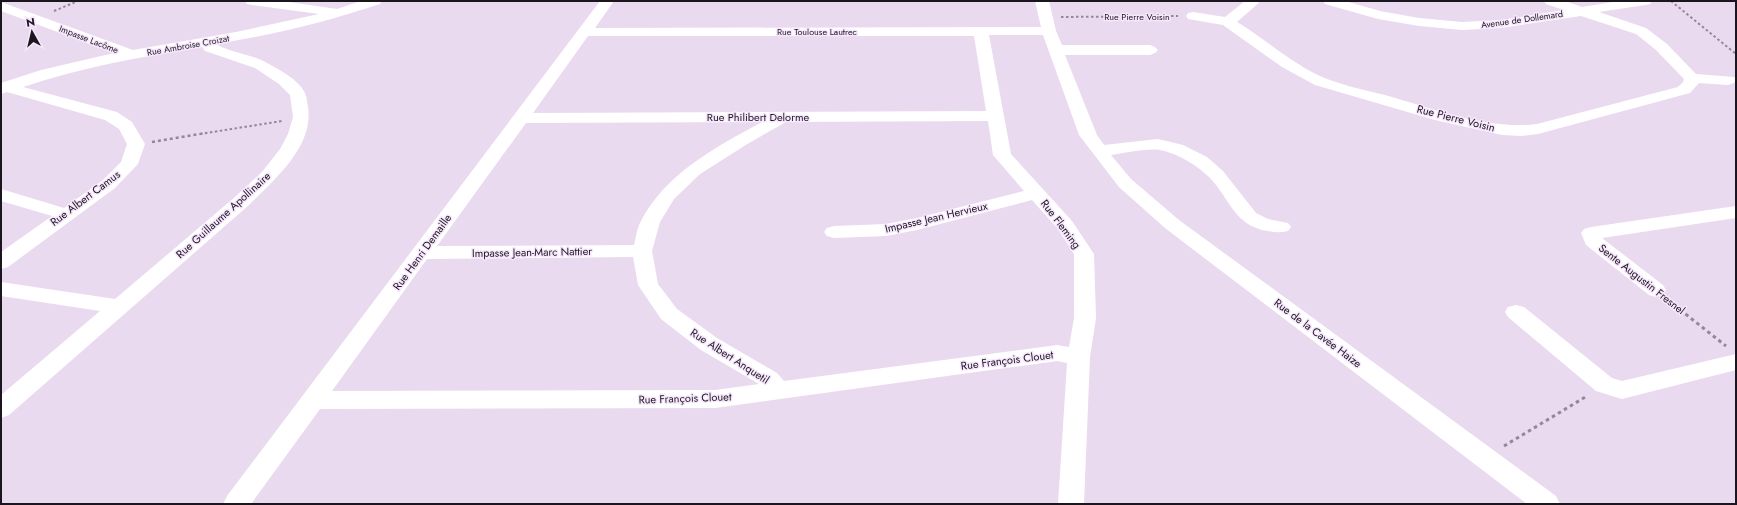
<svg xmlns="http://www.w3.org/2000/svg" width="1737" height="505" font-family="Jost,sans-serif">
  <rect width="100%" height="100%" fill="#eadaef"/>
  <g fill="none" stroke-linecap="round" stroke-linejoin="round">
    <!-- path-far2 -->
    <g stroke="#948898" stroke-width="2" stroke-dasharray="2.5 2.5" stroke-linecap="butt">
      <path d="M1671 1 1736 54"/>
      <path d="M54 11 78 1"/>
      <path d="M1061 17 1178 16"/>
      <path d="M200 134 282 121"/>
    </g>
    <!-- path-far1 -->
    <path stroke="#948898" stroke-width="2.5" stroke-dasharray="3 3" stroke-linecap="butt" d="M152 142 206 133"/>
    <!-- path -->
    <g stroke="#948898" stroke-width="3" stroke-dasharray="3.5 3.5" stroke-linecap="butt">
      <path d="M1669 301 1726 346"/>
      <path d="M1504 446 1587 396"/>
    </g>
    <!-- minor -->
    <g fill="#fff" fill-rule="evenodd">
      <path d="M245 1H282L337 9 361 1H382L380 4C326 22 272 35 216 44 231 53 251 54 267 63 280 70 298 79 305 93 307 97 307 103 308 107 314 147 274 180 249 205L9 415 1 418V395L100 311 1 296V282L115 299 235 197 262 172 280 149 288 134 293 117 290 95 279 84 255 68 205 51 202 47C141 57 82 67 23 87L117 112 132 122 145 144 138 164 115 188 8 267 1 269V252L52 216 1 201V189L64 208 103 180 121 162 127 144 119 129 105 120 7 92 1 94V83L41 70 114 53 1 11V2L133 50 236 32 319 14 252 5 247 4Z"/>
      <path d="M600 1H614L595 28 1041 27 1035 1H1049L1056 31 1062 45H1150L1155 47 1158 50 1155 53 1150 55H1065L1097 135 1104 145 1158 139 1183 145 1207 157 1223 171 1256 213 1268 219 1288 223 1291 227 1288 231C1280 233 1274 232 1267 231 1234 225 1230 199 1210 178 1197 165 1179 154 1160 150 1150 148 1123 153 1111 155L1131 179 1179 220 1556 496 1560 504H1527L1165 228 1119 187 1079 135 1043 35H989L1011 154 1072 221 1094 254 1096 318 1090 357 1084 504H1058L1067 363 1057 361 715 408 320 409 251 504H223L227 496ZM588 36H974L986 111 533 113ZM988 121 993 155 1024 191 917 218 886 224 834 226 827 228 824 232 827 236 834 238 886 236 917 230 1032 200 1058 229 1074 254V318L1069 347 1057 345 784 381 777 373 717 338 677 309 658 284 652 251 660 222 674 199 700 174 749 143 786 122ZM762 122C716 147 666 173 641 221 637 228 636 237 634 245L437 246 526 123ZM633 257 638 285 661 319 701 350 759 384 715 390 332 391 427 259Z"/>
      <path d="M1245 1H1261L1237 22C1267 40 1294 66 1327 79 1348 87 1370 91 1392 97 1437 110 1490 130 1537 124L1678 87 1683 82 1684 79 1656 50 1636 34 1581 16 1501 28 1462 30 1419 26 1378 19 1325 4 1323 1H1345L1380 11 1419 18 1462 22 1501 20 1564 10 1546 4 1544 1H1565L1582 7 1619 1H1652L1650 4 1645 5 1599 12 1646 28 1667 44 1696 74 1734 77 1736 80 1734 83 1728 85 1699 83 1690 93 1538 134 1521 136 1502 135 1435 120 1315 85 1282 67 1223 25 1188 19 1186 16 1188 13 1193 12 1225 17Z"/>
      <path d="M1736 206V218L1602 238 1663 285 1666 290 1663 295 1656 297 1649 295 1586 245 1581 233 1584 229 1591 227Z"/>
      <path d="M1516 305 1524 307 1612 378 1622 381 1736 354V370L1622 399 1596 391 1508 317 1505 312 1508 307Z"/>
    </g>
  </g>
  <g text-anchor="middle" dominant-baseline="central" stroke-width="3" stroke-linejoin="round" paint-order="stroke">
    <!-- far-street labels -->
    <g font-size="9" fill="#1b151d" stroke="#f7e7fd">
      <text x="1137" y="16">Rue Pierre Voisin</text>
      <text transform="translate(1522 19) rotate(-8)">Avenue de Dollemard</text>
      <text x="817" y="31">Rue Toulouse Lautrec</text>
      <text transform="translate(89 39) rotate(21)">Impasse Lacôme</text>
      <text transform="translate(188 45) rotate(-10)">Rue Ambroise Croizat</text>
    </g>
    <!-- street labels -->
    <g font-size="11" fill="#1b151d" stroke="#f7e7fd">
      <text x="758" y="117">Rue Philibert Delorme</text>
      <text transform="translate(1456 118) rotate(14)">Rue Pierre Voisin</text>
      <text transform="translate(85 198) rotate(-37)">Rue Albert Camus</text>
      <text transform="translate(223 215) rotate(-42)">Rue Guillaume Apollinaire</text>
      <text transform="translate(936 217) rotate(-13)">Impasse Jean Hervieux</text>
      <text transform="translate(1061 224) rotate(53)">Rue Fleming</text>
      <text transform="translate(422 252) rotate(-54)">Rue Henri Demaille</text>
      <text transform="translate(532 252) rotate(-1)">Impasse Jean-Marc Nattier</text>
      <text transform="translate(1642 279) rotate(38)">Sente Augustin Fresnel</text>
      <text transform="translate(1318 333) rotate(37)">Rue de la Cavée Haize</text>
      <text transform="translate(730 356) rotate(33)">Rue Albert Anquetil</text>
      <text transform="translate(1007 360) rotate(-7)">Rue François Clouet</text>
      <text transform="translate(685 398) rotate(-2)">Rue François Clouet</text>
    </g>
  </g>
  <!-- border -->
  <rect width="1737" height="505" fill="none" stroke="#1b151d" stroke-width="4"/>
  <!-- north arrow -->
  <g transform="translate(32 32) rotate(352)" stroke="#f7e7fd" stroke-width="3" paint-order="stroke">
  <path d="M0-3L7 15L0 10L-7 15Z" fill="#1b151d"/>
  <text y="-6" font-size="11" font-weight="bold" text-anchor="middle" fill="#1b151d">N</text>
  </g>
</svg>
